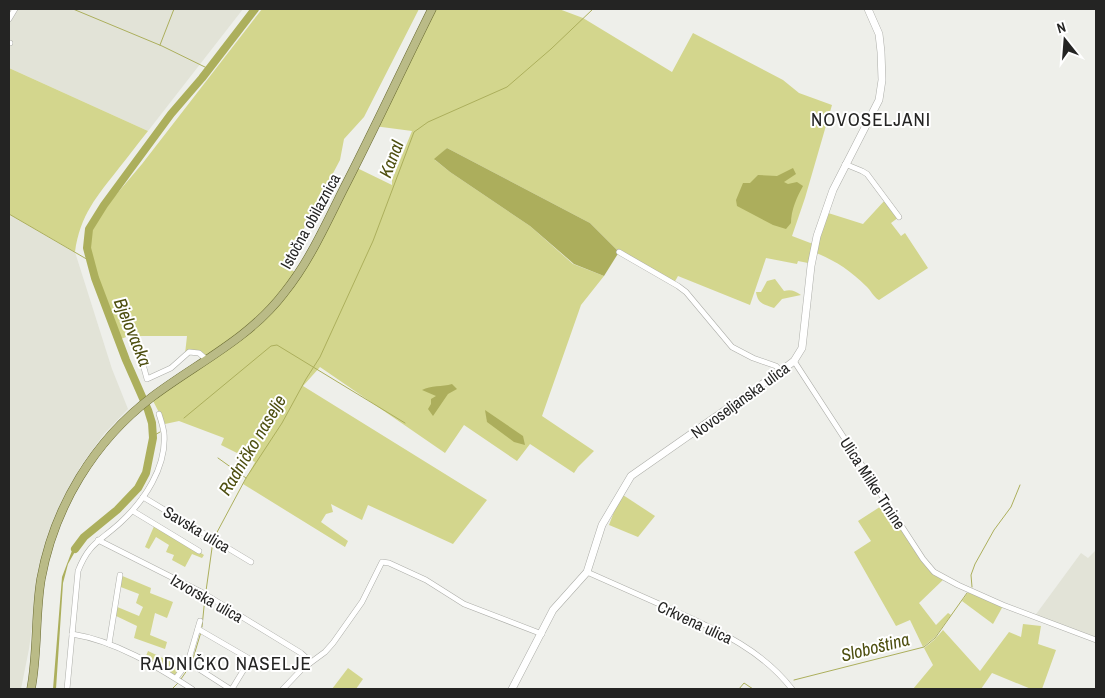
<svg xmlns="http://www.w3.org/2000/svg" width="1105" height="698" font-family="'Archivo Narrow',sans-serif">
  <rect width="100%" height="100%" fill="#eeefea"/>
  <!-- built -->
  <g fill="#e2e3d7">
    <path d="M9 9H243L148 131 9 68Z"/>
    <path d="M9 214 75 252 112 369 128 409 104 434 80 467 40 568 29 649 21 689H9Z"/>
    <path d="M1096 550V640L1034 617 1081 553 1088 558Z"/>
  </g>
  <!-- green -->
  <g fill="#d3d68d">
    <path d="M262 9H419L364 117 344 139 340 160 284 266 297 273 355 167 392 185V180L412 131 374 126 432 9H559L583 18 672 72 693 33 783 80 799 93 832 105 805 198 792 236 813 244 808 263 798 261 797 264 766 258 750 305 678 276 674 283 619 252 590 223 447 148 435 160 450 172 530 226 573 264 604 276 581 305 542 416 594 451 578 467 574 473 530 444 517 461 464 425 445 453 320 367 303 386 487 500 453 544 368 505 362 520 331 504 333 512 326 514 321 522 348 541 345 547 243 484 255 462 221 445 224 438 179 421 165 424 151 397 208 359C200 350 196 349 185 354L187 336H129L118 340C108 313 84 264 87 237 88 231 90 227 93 222L142 164Z"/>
    <path d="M9 68 148 131C138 143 129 156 119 168 97 196 80 215 75 252L9 214Z"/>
    <path d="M886 199 899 217 891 223 901 236 905 233 928 268 879 300C873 297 871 290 866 286 850 270 834 260 814 252L825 212 863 224Z"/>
    <path d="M775 279 784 291C791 289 795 291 801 295L782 299 774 308C763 304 758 304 756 292H761L767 281Z"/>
    <path d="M623 495 655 516 638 537 609 525 618 501Z"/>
    <path d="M886 503 934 572 945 578 919 603 936 625 948 613 951 615 935 637 923 647 910 620 896 626 854 552 871 541 858 521Z"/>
    <path d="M155 524 204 555 202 558 192 554 185 567 172 560 174 555 166 552 169 545 156 537 149 549 145 547Z"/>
    <path d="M120 575 151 588 150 593 173 602 167 618 155 613 150 635 167 642 165 649 134 638 137 626 114 615 115 606 139 616 143 607 136 603 139 594 118 586Z"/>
    <path d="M969 591 1003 606 993 624 962 601Z"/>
    <path d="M1023 624 1041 626 1038 644 1056 650 1042 689H1031L992 673 981 689H913L933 665 924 648 934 640 943 630 980 671 1009 632 1021 637Z"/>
    <path d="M148 651 184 668 176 678 144 661Z"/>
    <path d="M348 668 363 679 356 689H332Z"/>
  </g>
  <!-- forest -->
  <g fill="#acae5c">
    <path d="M447 148 590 223 619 252 604 276 574 264 530 226 450 172 434 159Z"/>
    <path d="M793 168 796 174 784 182 788 184 797 182 803 186C797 197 791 210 791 223L786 229 773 225 737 206 736 200 743 183H750L758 175 777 176Z"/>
    <path d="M452 384 457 389 448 394 433 416 428 409 431 404V399L436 396 422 390C431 385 442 387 452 384Z"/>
    <path d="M485 410 523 436 525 445 514 442 487 422Z"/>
  </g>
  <!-- water -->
  <path fill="#acaf5c" d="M81 541 68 564 63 583 56 689H53L62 577 73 548Z"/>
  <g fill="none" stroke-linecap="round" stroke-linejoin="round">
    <!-- stream -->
    <g stroke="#acaf5c" stroke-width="1">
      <path d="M73 9 162 46 209 69"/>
      <path d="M160 45 174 9"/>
      <path d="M9 214 90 261"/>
      <path d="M184 418 271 346 277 345 405 423"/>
      <path d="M153 436 160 432"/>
      <path d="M218 458 246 478"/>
      <path d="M215 536 246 478 282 423 306 379 320 357 373 241 414 132 428 122 507 87 551 49 593 9"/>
      <path d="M972 587 971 575 975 564 994 530 1011 507 1020 485"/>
      <path d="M206 591 213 541"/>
      <path d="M202 627 205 597"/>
      <path d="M192 662 201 632"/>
      <path d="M181 679 190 666"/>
      <path d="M794 680 924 647 935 638 967 593"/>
      <path d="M172 689 178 683"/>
      <path d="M739 689 744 683 753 689"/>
    </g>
    <!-- river -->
    <path stroke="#acaf5c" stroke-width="8" d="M75 549 84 537 117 510 138 488 146 473 153 438 152 423 148 410 126 360 95 278 87 248 89 229 104 205 171 114 202 78 255 9"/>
    <!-- street casing -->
    <g stroke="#acada8" stroke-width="6">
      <g id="street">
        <path d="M9 19 15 9"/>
        <path d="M9 43H10"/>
        <path d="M845 164 862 171 867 174 899 217"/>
        <path d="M619 252 678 286 686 292 732 347 753 358 776 366 781 371"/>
        <path d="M139 350 147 379 171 368 189 352 199 353 207 360"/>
        <path d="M794 361 923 559 934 572 958 585 1003 605 1096 640"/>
        <path d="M143 497 251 562"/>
        <path d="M133 511 199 551"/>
        <path d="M98 540 203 593 301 653 311 662"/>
        <path d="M587 572C616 585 645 598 675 611 719 631 762 650 792 689"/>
        <path d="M198 629 248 658 249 661 232 689"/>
        <path d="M72 634C116 641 156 666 192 689"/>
        <path d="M109 644 120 575"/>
        <path d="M188 662 230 689"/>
        <path d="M176 678 188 662 200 621"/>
        <path d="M67 689 78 571C89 543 99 542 120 523 144 501 167 467 164 433 163 427 161 420 159 414"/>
        <path d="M283 689 302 669 325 652 333 643 362 602 382 562 389 563 426 580 464 604 542 634"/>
      </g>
    </g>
    <!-- secondary casing -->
    <g stroke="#acada8" stroke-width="8">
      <path id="secondary" d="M512 689 553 610 587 572 602 525 631 476 781 371 794 361 802 348 811 266 817 236 833 190 879 100 882 80 881 52 879 34 868 9"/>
    </g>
    <!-- primary casing -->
    <g stroke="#686930" stroke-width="9">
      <path id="primary" d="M31 689C38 653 35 615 41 579 54 507 94 441 152 397 197 363 249 339 284 293 309 262 325 226 343 190 374 130 402 69 432 9"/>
    </g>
    <!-- street -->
    <use href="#street" stroke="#fff" stroke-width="5"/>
    <!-- secondary -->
    <use href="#secondary" stroke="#fff" stroke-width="7"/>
    <!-- primary -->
    <use href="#primary" stroke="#babb87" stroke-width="8"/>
  </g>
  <g text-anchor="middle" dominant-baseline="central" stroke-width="4" stroke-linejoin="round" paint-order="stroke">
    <!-- street labels -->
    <g font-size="16" fill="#242423" stroke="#fff">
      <text transform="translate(310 221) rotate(-61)">Istočna obilaznica</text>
      <text transform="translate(740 400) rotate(-36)">Novoseljanska ulica</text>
      <text transform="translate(873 483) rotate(57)">Ulica Milke Trnine</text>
      <text transform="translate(197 529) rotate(31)">Savska ulica</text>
      <text transform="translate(207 598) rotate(30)">Izvorska ulica</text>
      <text transform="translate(695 622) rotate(25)">Crkvena ulica</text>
    </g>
    <!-- water labels -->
    <g font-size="18" font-style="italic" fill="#4e4f10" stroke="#fff">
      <text transform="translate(391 159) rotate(-69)">Kanal</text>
      <text transform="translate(133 332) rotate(68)">Bjelovacka</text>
      <text transform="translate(252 445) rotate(-59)">Radničko naselje</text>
      <text transform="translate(875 647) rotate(-14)">Sloboština</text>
    </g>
    <!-- quarter labels -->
    <g font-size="19" letter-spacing="1" fill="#242423" stroke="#fff">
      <text x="871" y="119">NOVOSELJANI</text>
      <text x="226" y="663">RADNIČKO NASELJE</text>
    </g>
  </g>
  <!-- border -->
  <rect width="1105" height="698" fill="none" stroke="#242423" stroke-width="20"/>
  <!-- north arrow -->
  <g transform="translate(1065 40) rotate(343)" stroke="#ffffff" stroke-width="4" paint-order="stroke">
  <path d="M0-4L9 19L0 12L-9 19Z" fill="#242423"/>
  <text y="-8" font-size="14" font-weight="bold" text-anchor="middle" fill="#242423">N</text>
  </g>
</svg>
